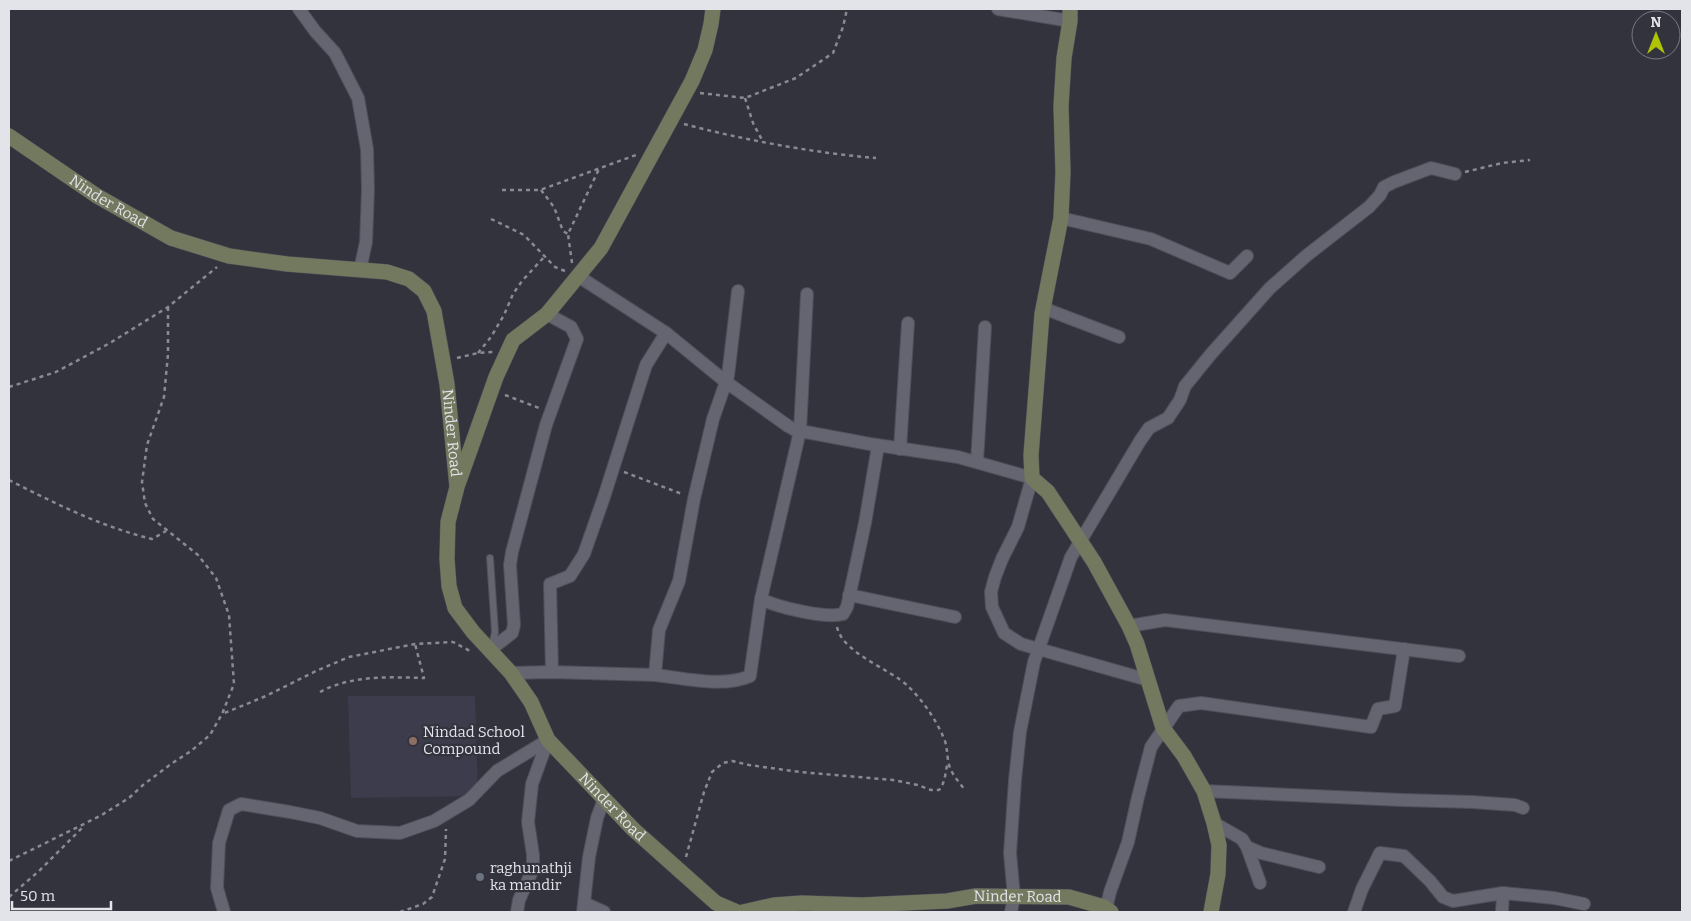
<svg xmlns="http://www.w3.org/2000/svg" width="1691" height="921" font-family="Bitter,serif">
  <rect width="100%" height="100%" fill="#33333e"/>
  <!-- built -->
  <path fill="#3c3c4d" d="M348 696H475L478 796 351 798Z"/>
  <g fill="none" stroke-linecap="round" stroke-linejoin="round">
    <!-- lane casing -->
    <g stroke="#4f4f58" stroke-width="8">
      <path id="lane" d="M490 558 495 632 492 646"/>
    </g>
    <!-- street casing -->
    <g stroke="#4f4f58" stroke-width="14">
      <g id="street">
        <path d="M299 9 315 31 335 53 358 98 367 149 368 190 366 242 360 270"/>
        <path d="M998 9 1070 21"/>
        <path d="M1061 218 1151 239 1230 273 1247 256"/>
        <path d="M578 276 666 333 726 382 788 426 795 430 870 444 958 457 1032 478 1018 527 1002 559 995 577 991 592 992 607 1004 633 1021 644 1148 680"/>
        <path d="M1043 308 1119 337"/>
        <path d="M900 449 908 323"/>
        <path d="M977 462 985 327"/>
        <path d="M849 595 955 617"/>
        <path d="M761 599C777 607 826 619 843 614L847 607 865 523 878 446"/>
        <path d="M1129 626 1165 620 1459 656"/>
        <path d="M490 650 512 633 514 625 510 565 512 552 546 425 577 339 571 327 547 314"/>
        <path d="M552 672 550 584 570 576 584 554 604 497 646 365 666 333"/>
        <path d="M511 673 552 672 655 675 659 630 679 581 694 499 713 419 728 376 738 291"/>
        <path d="M655 675C684 678 723 688 750 676L761 599 800 431 807 294"/>
        <path d="M1204 791 1402 800 1472 802 1515 805 1523 808"/>
        <path d="M1214 823 1242 839 1247 847 1260 883"/>
        <path d="M1247 847 1261 853 1319 867"/>
        <path d="M584 903 604 912"/>
        <path d="M224 912 217 888 219 843 229 810 241 804 290 812 320 818 357 831 400 833 434 821 469 800 497 771 548 740"/>
        <path d="M517 912 519 900 533 869V855L528 822 532 784 548 740"/>
        <path d="M583 912 589 857 597 818 604 799"/>
        <path d="M1011 912 1014 897 1010 853 1015 780 1020 732 1034 662 1071 557 1140 441 1149 428 1168 418 1180 400 1185 386 1211 354 1270 288 1306 256 1369 207 1380 195 1384 187 1394 182 1431 168 1455 174"/>
        <path d="M1103 912 1106 909 1110 892 1128 842 1138 797 1151 747 1179 706 1201 703 1371 727 1378 709 1395 706 1404 649"/>
        <path d="M1354 912 1362 889 1380 853 1404 856 1430 881 1443 897 1453 901 1503 893 1554 898 1584 904"/>
        <path d="M1502 912 1503 893"/>
      </g>
    </g>
    <!-- secondary casing -->
    <g stroke="#4f4f58" stroke-width="16">
      <g id="secondary">
        <path d="M1070 9V21L1064 58 1061 106 1063 172 1061 218 1042 314 1031 455 1032 478 1048 492 1094 562 1129 626 1137 644 1163 728 1184 756 1204 791 1214 823 1219 845 1218 874 1211 912"/>
        <path id="s1" d="M9 136 97 196 171 238 229 256 287 264 387 272 409 279 424 291 434 311 447 384 457 487 448 522 447 559 449 586 455 608 473 632 511 673 531 702 548 740 633 829 716 903 737 912"/>
        <path d="M458 484 496 377 513 340 547 314 601 248 692 81 705 50 711 24 713 9"/>
        <path id="s2" d="M743 912 774 905 802 903 862 905 947 901 976 896 1069 897 1104 907 1111 912"/>
      </g>
    </g>
    <!-- path -->
    <g stroke="#8a8a93" stroke-width="2.5" stroke-dasharray="4 4" stroke-linecap="butt">
      <path d="M700 93 745 98 796 78 833 53 843 27 847 9"/>
      <path d="M745 98 753 123 762 140"/>
      <path d="M684 124C744 140 814 153 876 158"/>
      <path d="M1465 172 1502 163 1530 160"/>
      <path d="M502 190H540L636 155"/>
      <path d="M541 190 554 207 563 231 568 234"/>
      <path d="M491 219 524 235 555 267 565 271"/>
      <path d="M572 263 568 234 599 169"/>
      <path d="M168 307V354L164 397 147 445 142 482 145 503 153 519 198 555 216 578 229 615 234 684 222 714 266 696 316 671 349 657 415 644 453 642 472 652"/>
      <path d="M478 353 491 337 504 315 513 294 522 281 545 256"/>
      <path d="M457 358 478 353 493 352"/>
      <path d="M9 387 56 372 110 343 168 307 217 267"/>
      <path d="M505 395 539 408"/>
      <path d="M624 472 682 494"/>
      <path d="M9 480C54 503 102 527 152 539L166 531"/>
      <path d="M837 627C843 654 891 669 909 687 924 702 937 721 945 741 947 748 947 753 948 760 949 771 958 781 965 790"/>
      <path d="M320 692C351 675 389 677 424 678L415 644"/>
      <path d="M686 857 704 792 712 772 723 763 732 761 749 765 800 772 893 780 918 785 931 790H939C946 782 945 771 948 762"/>
      <path d="M9 861 100 816 129 798 143 785 171 764 191 751 210 735 222 714"/>
      <path d="M9 897 39 871 84 826"/>
      <path d="M400 912 423 904 432 897 445 859 446 829"/>
    </g>
    <!-- lane -->
    <use href="#lane" stroke="#656572" stroke-width="6"/>
    <!-- street -->
    <use href="#street" stroke="#656572" stroke-width="12"/>
    <!-- secondary -->
    <use href="#secondary" stroke="#73795e" stroke-width="15"/>
  </g>
  <!-- markers -->
  <circle fill="#8d6e63" stroke="#33333e" stroke-width="2" cx="413" cy="741" r="5"/>
  <circle fill="#6b7280" stroke="#33333e" stroke-width="2" cx="480" cy="877" r="5"/>
  <g text-anchor="middle" dominant-baseline="central" stroke-width="4.5" stroke-linejoin="round" paint-order="stroke">
    <!-- street labels -->
    <g font-size="15" fill="#e3e3ea" stroke="#33333e">
      <text stroke="none"><textPath href="#s1" startOffset="119">Ninder Road</textPath></text>
      <text stroke="none"><textPath href="#s1" startOffset="599">Ninder Road</textPath></text>
      <text stroke="none"><textPath href="#s1" startOffset="1032">Ninder Road</textPath></text>
      <text stroke="none"><textPath href="#s2" startOffset="276">Ninder Road</textPath></text>
    </g>
    <!-- poi labels -->
    <g font-size="15" fill="#e3e3ea" stroke="#33333e" text-anchor="start">
      <text x="423" y="732">Nindad School<tspan x="423" dy="17">Compound</tspan></text>
      <text x="490" y="868">raghunathji<tspan x="490" dy="17">ka mandir</tspan></text>
    </g>
  </g>
  <!-- border -->
  <rect width="1691" height="921" fill="none" stroke="#e3e3ea" stroke-width="20"/>
  <!-- north arrow -->
  <g transform="translate(1656 35)"><circle r="24" fill="#33333e" stroke="#797983"/>
  <path d="M0-4L9 19L0 12L-9 19Z" fill="#afc504"/>
  <text y="-8" font-size="14" font-weight="bold" text-anchor="middle" fill="#e3e3ea">N</text>
  </g>
  <!-- scale -->
  <path d="M12 901v8h99v-8" fill="none" stroke="#e3e3ea" stroke-width="2.5"/>
  <text x="20" y="901" font-size="15" fill="#e3e3ea" stroke="#33333e" stroke-width="4" paint-order="stroke">50 m</text>
</svg>
